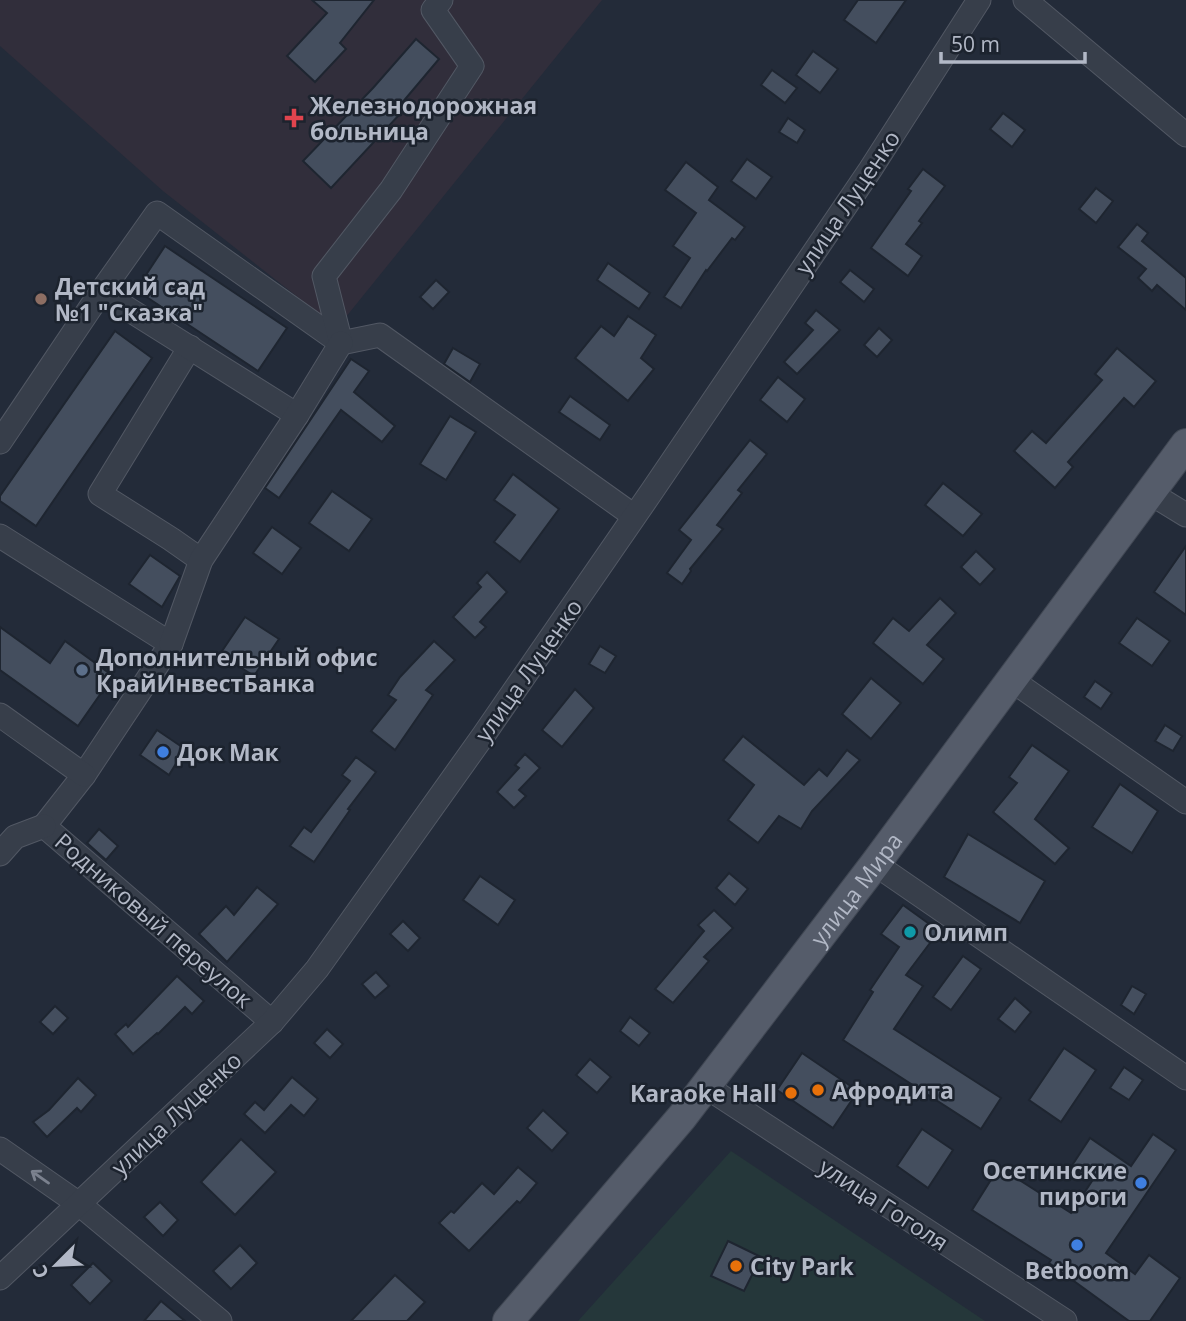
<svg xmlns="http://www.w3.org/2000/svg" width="1186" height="1321" font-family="'Open Sans',sans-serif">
  <rect width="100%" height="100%" fill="#232b39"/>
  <!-- medical -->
  <path fill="#312e3b" d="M0 0H602L337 328 163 191 0 46Z"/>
  <!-- green -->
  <path fill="#25373a" d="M731 1151 985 1321H578Z"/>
  <!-- building -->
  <g fill="#444e5e" stroke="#1e2530" stroke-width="2">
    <path d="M312 0H374L340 43 346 49 315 82 287 56 327 13Z"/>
    <path d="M858 0H906L876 43 844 20Z"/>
    <path d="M416 39 439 59 396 110 400 114 331 188 303 161 373 88Z"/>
    <path d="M813 51 838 69 820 93 796 75Z"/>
    <path d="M772 70 797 88 785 103 761 85Z"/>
    <path d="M1003 113 1025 130 1012 147 990 129Z"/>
    <path d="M788 118 805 130 797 143 779 132Z"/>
    <path d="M747 159 772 177 756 199 731 181Z"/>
    <path d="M686 162 718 187 709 200 745 227 735 240 732 238 707 271 706 270 681 308 664 297 690 258 673 246 696 213 665 190Z"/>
    <path d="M923 169 945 186 919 221 922 223 906 244 922 256 908 276 871 248 911 191 908 189Z"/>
    <path d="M1096 188 1113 201 1096 223 1079 209Z"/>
    <path d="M1137 224 1148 233 1142 241 1186 278V310L1157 285 1152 291 1138 278 1146 269 1118 247Z"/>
    <path d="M165 246 287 328 258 371 136 290Z"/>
    <path d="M608 263 650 293 639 309 597 280Z"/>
    <path d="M850 270 874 289 864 302 840 282Z"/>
    <path d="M436 280 449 292 433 309 420 297Z"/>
    <path d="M816 310 840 330 797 374 784 362 813 330 805 323Z"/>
    <path d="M628 316 656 335 641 358 654 369 628 401 575 358 601 326 614 336Z"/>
    <path d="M879 328 892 340 877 357 864 345Z"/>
    <path d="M115 331 152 358 36 526 0 501V496Z"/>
    <path d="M453 348 480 364 470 382 444 364Z"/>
    <path d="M1117 348 1156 381 1134 407 1124 398 1068 462 1073 467 1055 488 1014 451 1032 431 1046 443 1102 380 1095 374Z"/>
    <path d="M351 359 369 371 354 392 395 426 382 442 341 410 279 498 265 488Z"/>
    <path d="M778 377 805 399 787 422 760 400Z"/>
    <path d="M570 396 610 425 600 440 559 412Z"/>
    <path d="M450 416 476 432 446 480 420 464Z"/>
    <path d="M750 440 767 454 738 490 742 493 717 525 723 529 690 569 691 571 682 584 667 573 691 540 679 530Z"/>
    <path d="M513 474 559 509 520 562 494 542 515 515 494 500Z"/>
    <path d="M943 483 982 514 963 536 925 505Z"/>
    <path d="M332 491 372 519 349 551 309 523Z"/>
    <path d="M272 527 301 548 282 574 253 553Z"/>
    <path d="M1186 546V615L1154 592Z"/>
    <path d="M976 551 995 569 980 585 961 567Z"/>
    <path d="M150 555 180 576 162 607 129 584Z"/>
    <path d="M487 572 507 592 480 622 486 627 475 638 453 617 481 587 477 583Z"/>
    <path d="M940 598 956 613 927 645 944 659 923 684 873 643 893 618 909 631Z"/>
    <path d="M245 617 279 639 254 676 220 654Z"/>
    <path d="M1137 618 1170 641 1152 666 1119 643Z"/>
    <path d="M0 627 50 663 65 641 113 676 78 726 0 670Z"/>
    <path d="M434 641 455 660 426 690 433 695 395 750 371 731 396 700 388 695 400 677Z"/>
    <path d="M600 646 616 656 605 673 589 664Z"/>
    <path d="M871 678 901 703 871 739 842 714Z"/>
    <path d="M1095 681 1112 693 1101 709 1084 697Z"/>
    <path d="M575 689 594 708 562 747 542 730Z"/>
    <path d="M1165 725 1182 736 1173 751 1155 741Z"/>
    <path d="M157 730 185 749 169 775 140 755Z"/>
    <path d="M743 736 804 785 819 769 827 776 847 750 860 760 812 811 801 829 779 816 758 843 728 820 754 785 723 760Z"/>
    <path d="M1032 745 1069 771 1035 819 1069 848 1055 864 993 812 1017 783 1009 777Z"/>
    <path d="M525 754 540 768 519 790 526 796 514 808 497 792 519 768 515 765Z"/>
    <path d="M356 757 376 772 348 809 350 810 314 862 290 846 304 827 311 832 350 781 342 775Z"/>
    <path d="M1120 784 1158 811 1132 853 1092 827Z"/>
    <path d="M99 829 118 846 106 860 87 843Z"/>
    <path d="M968 834 1045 881 1020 923 944 877Z"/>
    <path d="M729 873 748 889 735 905 716 888Z"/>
    <path d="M480 876 515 900 498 925 463 900Z"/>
    <path d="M257 887 278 904 227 962 199 934 226 906 234 915Z"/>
    <path d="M903 905 939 931 906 975 923 986 894 1029 1001 1098 981 1129 843 1040 873 992 870 990 899 947 881 934Z"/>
    <path d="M714 910 733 928 704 957 709 961 673 1003 655 989 704 931 698 925Z"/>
    <path d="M403 921 420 938 408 951 390 934Z"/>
    <path d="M963 956 981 969 951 1010 933 997Z"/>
    <path d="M376 972 389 986 375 998 362 984Z"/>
    <path d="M177 976 204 1001 192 1014 185 1007 158 1034 157 1033 133 1054 115 1034 126 1024 128 1027Z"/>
    <path d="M1132 986 1146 994 1134 1014 1121 1005Z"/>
    <path d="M1015 998 1031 1012 1015 1032 998 1019Z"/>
    <path d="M55 1006 68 1018 53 1034 40 1022Z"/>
    <path d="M630 1017 650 1033 639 1046 620 1031Z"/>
    <path d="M327 1029 343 1044 330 1058 314 1043Z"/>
    <path d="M1064 1048 1096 1070 1061 1122 1029 1100Z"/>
    <path d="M802 1053 858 1091 833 1128 777 1090Z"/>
    <path d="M590 1059 611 1077 597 1093 576 1075Z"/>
    <path d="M1124 1067 1143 1080 1129 1100 1110 1088Z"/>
    <path d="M292 1077 318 1099 304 1116 291 1105 265 1133 244 1114 255 1102 264 1110Z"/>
    <path d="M78 1078 96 1095 81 1112 77 1108 47 1137 33 1122 49 1110Z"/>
    <path d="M543 1110 568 1133 552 1151 527 1128Z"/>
    <path d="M922 1129 953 1150 928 1188 897 1166Z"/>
    <path d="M1153 1134 1176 1150 1106 1253 1135 1274 1149 1255 1180 1278 1150 1321H1129L1049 1263 1051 1260 972 1210 999 1167 1071 1213 1092 1181 1071 1167 1090 1138 1131 1166Z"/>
    <path d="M241 1139 276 1172 235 1215 201 1182Z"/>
    <path d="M518 1167 537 1183 520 1203 517 1201 469 1251 439 1223 451 1211 454 1213 482 1183 494 1194Z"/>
    <path d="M160 1202 178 1220 163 1236 144 1217Z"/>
    <path d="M728 1241 761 1257 744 1291 711 1276Z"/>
    <path d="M240 1245 257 1263 231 1289 213 1271Z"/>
    <path d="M93 1263 112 1281 90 1304 71 1285Z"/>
    <path d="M395 1275 425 1302 407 1321H351Z"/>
    <path d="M161 1301 185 1321H144Z"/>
  </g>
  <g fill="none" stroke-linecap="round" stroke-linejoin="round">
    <!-- minor casing -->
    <g stroke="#525864" stroke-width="25">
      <g id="minor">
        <path d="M1025 0 1186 135"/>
        <path d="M101 292 157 213 341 343 380 335 634 516"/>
        <path d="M341 343 324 276 391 190 472 66 433 10 441 0"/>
        <path d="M190 347 100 494 171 539 201 560"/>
        <path d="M0 442 101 292 297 415"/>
        <path d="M1150 493 1186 515"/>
        <path d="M0 536 171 644 84 775 44 826 272 1022"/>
        <path d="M171 644 201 560 297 415 341 343"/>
        <path d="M1010 679 1186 802"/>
        <path d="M0 715 84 775"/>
        <path d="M0 854 15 837 44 826"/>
        <path d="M875 864 1186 1078"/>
        <path d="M705 1086 1065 1321"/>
        <path d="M0 1149 79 1204 220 1321"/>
        <path d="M0 1278 272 1022 317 969 483 736 652 491 870 170 979 0"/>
      </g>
    </g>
    <!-- major casing -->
    <g stroke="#404753" stroke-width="32">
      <g id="major">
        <path id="s1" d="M508 1321 682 1117 875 864 1186 444"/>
      </g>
    </g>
    <!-- minor -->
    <use href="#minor" stroke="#373e4a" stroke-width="23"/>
    <!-- major -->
    <use href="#major" stroke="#555c6a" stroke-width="30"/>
  </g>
  <!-- one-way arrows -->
  <defs><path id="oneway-shaft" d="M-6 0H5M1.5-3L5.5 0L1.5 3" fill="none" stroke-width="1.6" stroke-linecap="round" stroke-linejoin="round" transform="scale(1.75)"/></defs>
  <use stroke="#7b818e" href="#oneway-shaft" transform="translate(40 1177) rotate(-145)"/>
  <!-- markers -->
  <path fill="#e0444e" stroke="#1c232e" stroke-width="2.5" d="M290.5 107.5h7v7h7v7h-7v7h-7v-7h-7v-7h7z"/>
  <circle fill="#8d6e63" stroke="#1c232e" stroke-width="2.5" cx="41" cy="299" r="7"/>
  <circle fill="#5c6f8a" stroke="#1c232e" stroke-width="2.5" cx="82" cy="670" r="7"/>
  <g fill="#3f7fe0" stroke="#1c232e" stroke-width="2.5">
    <circle cx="163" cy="752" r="7"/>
    <circle cx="1141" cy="1183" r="7"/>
    <circle cx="1077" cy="1245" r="7"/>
  </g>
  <circle fill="#0f9aa8" stroke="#1c232e" stroke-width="2.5" cx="910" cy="932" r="7"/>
  <g fill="#e8710a" stroke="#1c232e" stroke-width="2.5">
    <circle cx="818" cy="1090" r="7"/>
    <circle cx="791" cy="1093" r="7"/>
    <circle cx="736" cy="1266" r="7"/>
  </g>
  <g text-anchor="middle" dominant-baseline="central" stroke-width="5" stroke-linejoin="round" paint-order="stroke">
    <!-- poi labels -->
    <g font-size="23" font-weight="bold" fill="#b2b8c6" stroke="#1c232e" text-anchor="start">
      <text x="310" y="105">Железнодорожная<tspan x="310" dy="26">больница</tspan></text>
      <text x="55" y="286">Детский сад<tspan x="55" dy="26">№1 "Сказка"</tspan></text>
      <text x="96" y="657">Дополнительный офис<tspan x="96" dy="26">КрайИнвестБанка</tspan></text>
      <text x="177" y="752">Док Мак</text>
      <text x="924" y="932">Олимп</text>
      <text x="832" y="1090">Афродита</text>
      <text x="777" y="1093" text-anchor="end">Karaoke Hall</text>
      <text x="1127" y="1170" text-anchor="end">Осетинские<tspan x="1127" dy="26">пироги</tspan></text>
      <text x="750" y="1266">City Park</text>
      <text x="1077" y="1270" text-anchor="middle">Betboom</text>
    </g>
    <!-- street labels -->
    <g font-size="23" fill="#b2b8c6" stroke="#1c232e">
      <text transform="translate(847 202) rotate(-56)">улица Луценко</text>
      <text transform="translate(528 670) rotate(-55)">улица Луценко</text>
      <text stroke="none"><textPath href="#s1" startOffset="555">улица Мира</textPath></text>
      <text transform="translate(154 920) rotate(41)">Родниковый переулок</text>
      <text transform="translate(176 1113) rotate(-43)">улица Луценко</text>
      <text transform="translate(884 1204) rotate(33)">улица Гоголя</text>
    </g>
  </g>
  <!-- north arrow -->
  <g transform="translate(56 1265) rotate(246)" stroke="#1c232e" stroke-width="5" paint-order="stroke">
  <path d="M0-5L12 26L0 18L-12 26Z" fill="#b2b8c6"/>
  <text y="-10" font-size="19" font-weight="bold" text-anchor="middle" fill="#b2b8c6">С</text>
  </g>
  <!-- scale -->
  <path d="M941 52v10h144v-10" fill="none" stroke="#b2b8c6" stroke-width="3.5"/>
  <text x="951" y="52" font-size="21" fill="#b2b8c6" stroke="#1c232e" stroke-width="5" paint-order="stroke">50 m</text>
</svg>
